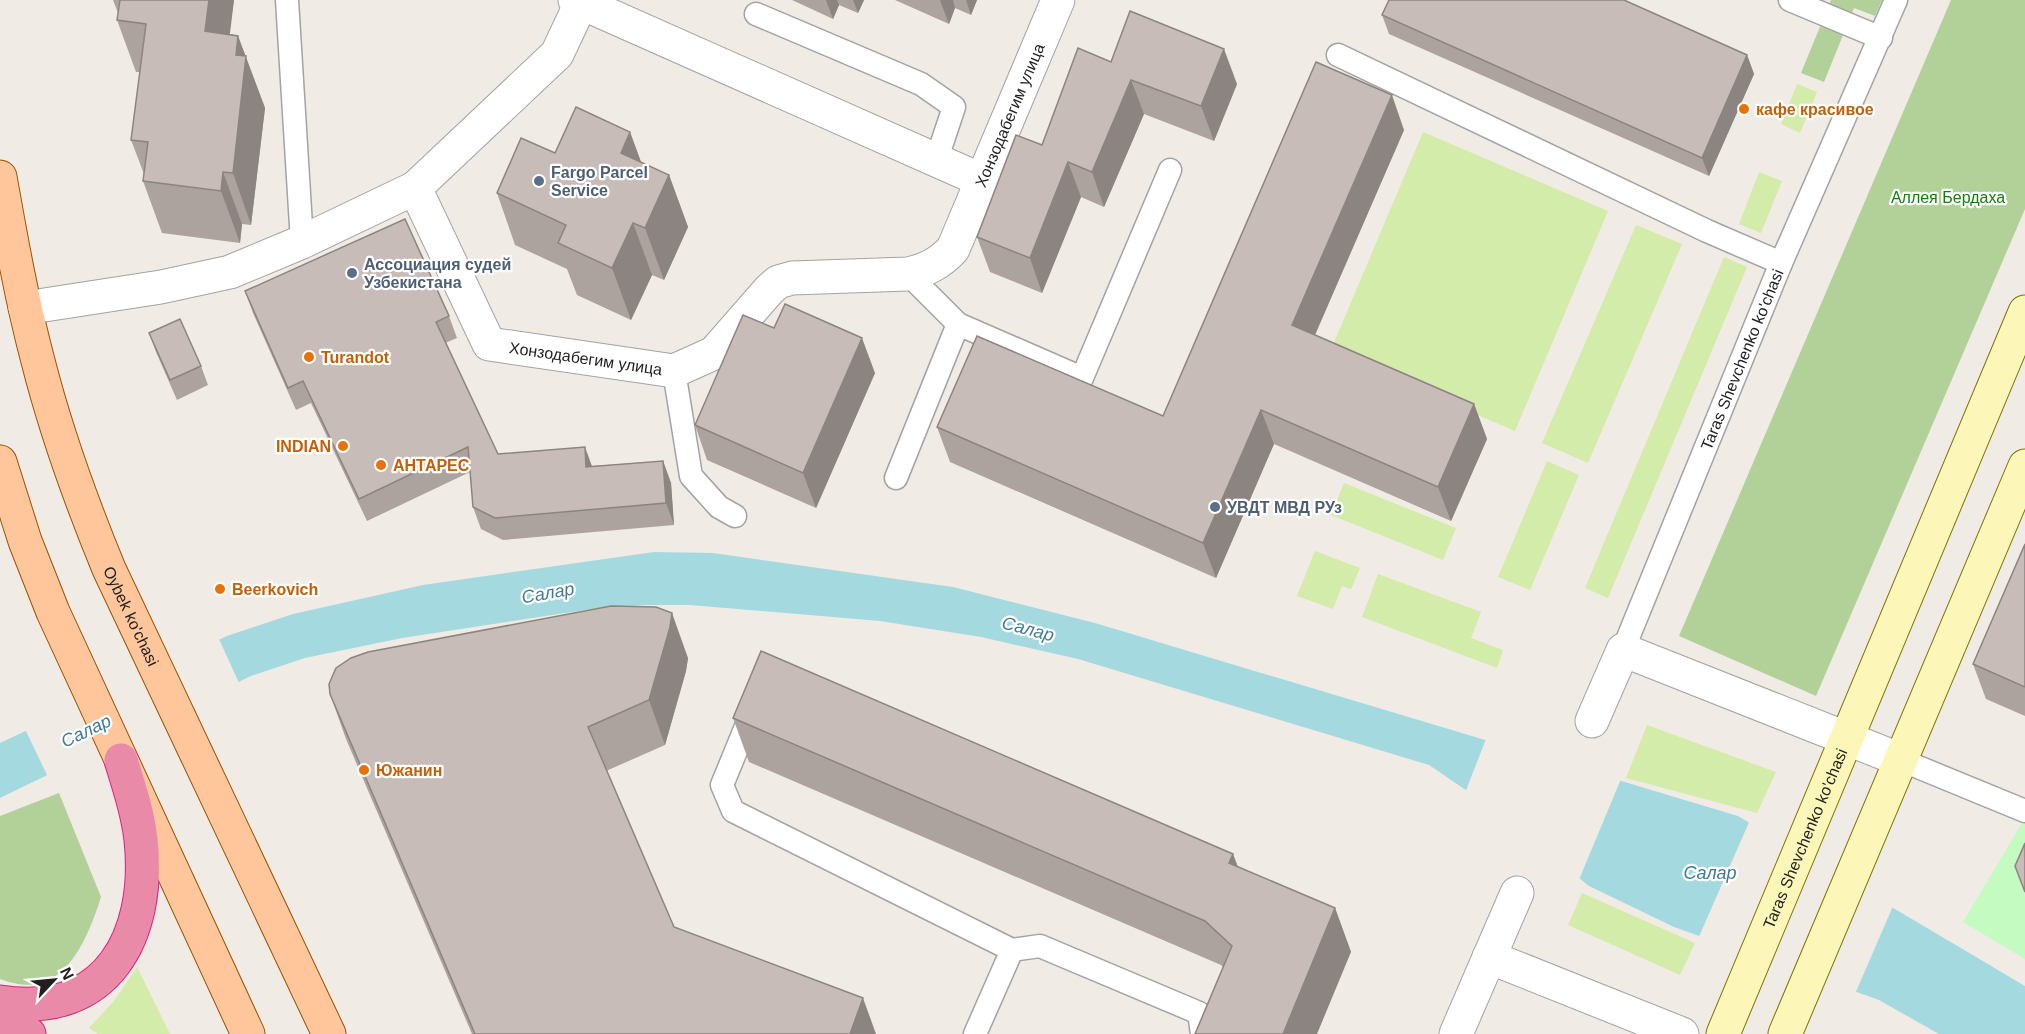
<svg xmlns="http://www.w3.org/2000/svg" width="2025" height="1034" font-family="Helvetica,sans-serif">
  <rect width="100%" height="100%" fill="#f0ebe5"/>
  <!-- grass -->
  <g fill="#d3eca9">
    <path d="M1797 84 1817 92 1800 133 1781 124Z"/>
    <path d="M1423 132 1608 211 1515 431 1330 352Z"/>
    <path d="M1759 172 1782 181 1761 233 1739 224Z"/>
    <path d="M1636 225 1682 244 1588 463 1542 443Z"/>
    <path d="M1724 257 1747 267 1608 598 1585 588Z"/>
    <path d="M1547 461 1579 475 1530 590 1498 577Z"/>
    <path d="M1344 483 1456 528 1443 560 1331 515Z"/>
    <path d="M1315 551 1360 568 1351 589 1342 586 1333 609 1297 596Z"/>
    <path d="M1378 574 1481 612 1471 638 1503 650 1497 668 1362 617Z"/>
    <path d="M1647 725 1776 772 1757 813 1626 778Z"/>
    <path d="M1582 893 1695 943 1680 975 1568 925Z"/>
    <path d="M137 967 170 1034H98L89 1028 114 1001Z"/>
  </g>
  <!-- forest -->
  <g fill="#b1d198">
    <path d="M1831 0H1882L1875 16 1854 8 1824 82 1801 73Z"/>
    <path d="M1951 0H2025V209L1816 696 1679 636Z"/>
    <path d="M59 793 101 897C89 934 68 992 18 984 12 983 6 981 0 979V816Z"/>
  </g>
  <!-- park -->
  <path fill="#c4fbc1" d="M2025 818V959L1963 922Z"/>
  <!-- water -->
  <path fill="#a4dadf" d="M654 552 713 553 953 587 1095 623 1738 816 2025 986V1034H1939L1879 1000 1674 927 1589 886 1485 803 1429 765 1078 659 981 637 880 621 690 605H644L592 609 402 638 305 658 251 676 0 798V743L227 636 293 614 423 585Z"/>
  <!-- pier -->
  <g fill="#f0ebe5">
    <path d="M218 637 240 685 48 777 24 727Z"/>
    <path d="M1486 739 1621 779 1578 882 1465 793Z"/>
    <path d="M1750 820 1893 906 1855 994 1698 939Z"/>
  </g>
  <g fill="none" stroke-linecap="round" stroke-linejoin="round">
    <!-- lane casing -->
    <g stroke="#a3a3a3" stroke-width="25">
      <g id="lane">
        <path d="M287 0 302 242"/>
        <path d="M1790 0 1881 38"/>
        <path d="M756 14 921 84 954 107 936 161"/>
        <path d="M1338 55 1707 231 1781 263"/>
        <path d="M908 274 958 324 1082 378 1170 170"/>
        <path d="M674 371 691 476 719 507 735 516"/>
        <path d="M896 478 958 324"/>
        <path id="s1" d="M1623 650 1781 263 1896 0"/>
        <path d="M752 712 722 785 733 811 1012 950"/>
        <path d="M1901 760 2025 811"/>
        <path d="M975 1034 1012 950 1040 946 1199 1013 1202 1034"/>
      </g>
    </g>
    <!-- street casing -->
    <g stroke="#a3a3a3" stroke-width="35">
      <g id="street">
        <path d="M575 0 981 180"/>
        <path d="M415 188 557 54 581 3"/>
        <path id="s2" d="M25 308 161 287 230 272 302 242 415 188 489 344 674 371 714 353 769 290 778 282 792 278 908 274C927 270 940 263 953 249L1058 0"/>
        <path d="M1592 721 1623 650 1901 760"/>
        <path d="M1489 957 1682 1034"/>
        <path d="M1456 1034 1517 893"/>
      </g>
    </g>
    <!-- secondary casing -->
    <g stroke="#7b7701" stroke-width="35">
      <g id="secondary">
        <path id="s3" d="M1723 1034 2025 312"/>
        <path d="M1785 1034 2025 466"/>
      </g>
    </g>
    <!-- primary casing -->
    <g stroke="#9a5200" stroke-width="35">
      <g id="primary">
        <path id="s4" d="M0 177C11 239 22 301 38 361 56 432 81 501 109 569L329 1034"/>
        <path d="M0 462 25 541 53 612 248 1034"/>
      </g>
    </g>
    <!-- highway casing -->
    <g stroke="#e11f7c" stroke-width="35">
      <g id="highway">
        <path d="M0 1002C108 1019 151 935 141 840 138 813 129 786 121 760"/>
        <path d="M0 1020 29 1034"/>
      </g>
    </g>
    <!-- lane -->
    <use href="#lane" stroke="#fff" stroke-width="22"/>
    <!-- street -->
    <use href="#street" stroke="#fff" stroke-width="33"/>
    <!-- secondary -->
    <use href="#secondary" stroke="#fcf6b8" stroke-width="33"/>
    <!-- primary -->
    <use href="#primary" stroke="#ffc69b" stroke-width="33"/>
    <!-- highway -->
    <use href="#highway" stroke="#ea8aa9" stroke-width="33"/>
  </g>
  <!-- wall -->
  <g fill="#aca29e">
    <path d="M113 0H234L229 34 238 36 265 108 251 225 242 224 240 243 162 233 143 181 144 174 131 140 140 72H136L117 20 118 13Z"/>
    <path d="M792 0H864L858 13 839 5 833 19Z"/>
    <path d="M895 0H977L971 15 955 8 949 24Z"/>
    <path d="M1382 15 1747 55 1754 74 1709 176 1389 34Z"/>
    <path d="M1111 62 1237 84 1214 141 1144 114 1104 207 1081 197 1042 293 990 272 977 237 1042 145Z"/>
    <path d="M1404 130 1315 335 1474 404 1487 439 1451 521 1274 444 1216 578 950 462 937 427 1163 416Z"/>
    <path d="M630 132 641 162 669 175 688 227 664 280 652 275 631 320 577 295 567 269 515 245 497 193 555 153Z"/>
    <path d="M245 291 449 316 457 338 445 343 498 454 592 466 663 461 671 483 674 525 503 540 481 529 473 507 470 472 367 521 311 403 296 410 253 313Z"/>
    <path d="M774 328 875 373 816 508 707 460 695 425Z"/>
    <path d="M149 333 201 366 208 385 177 400 156 352Z"/>
    <path d="M2025 544V716L1986 699 1973 664Z"/>
    <path d="M688 658 686 671 665 745 606 771 674 927 876 1034H472L346 739 330 694Z"/>
    <path d="M733 718 1233 854 1238 867 1335 908 1351 952 1223 967 1221 965 749 762Z"/>
  </g>
  <!-- shaded-wall -->
  <g fill="#8c8481">
    <path d="M209 0H234L224 83 205 31Z"/>
    <path d="M826 0H837L839 5 833 19Z"/>
    <path d="M853 0H864L858 13Z"/>
    <path d="M940 0H953L955 8 949 24Z"/>
    <path d="M966 0H977L971 15Z"/>
    <path d="M238 36 265 108 251 225 233 173 236 55Z"/>
    <path d="M1224 49 1237 84 1214 141 1201 106Z"/>
    <path d="M1747 55 1754 74 1709 176 1702 158Z"/>
    <path d="M1131 80 1144 114 1104 207 1092 172Z"/>
    <path d="M1392 95 1404 130 1304 360 1292 325Z"/>
    <path d="M630 132 649 184 621 153Z"/>
    <path d="M1068 162 1081 197 1042 293 1030 258Z"/>
    <path d="M223 172 242 224 240 243 221 191Z"/>
    <path d="M669 175 688 227 664 280 645 228Z"/>
    <path d="M633 223 652 275 631 320 612 268Z"/>
    <path d="M862 338 875 373 816 508 803 473Z"/>
    <path d="M1474 404 1487 439 1451 521 1438 487Z"/>
    <path d="M1261 410 1274 444 1216 578 1203 543Z"/>
    <path d="M585 447 593 469 586 467Z"/>
    <path d="M663 461 671 483 674 525 666 503Z"/>
    <path d="M672 613 688 658 686 671 665 745 649 700Z"/>
    <path d="M1233 854 1249 898 1229 863Z"/>
    <path d="M1335 908 1351 952 1317 1034H1283Z"/>
    <path d="M863 998 876 1034H850Z"/>
  </g>
  <!-- building -->
  <g fill="#c8bcb8" stroke="#8c8481" stroke-width="1.5">
    <path d="M120 0H209L205 31 238 36 236 55 246 56 233 173 223 172 221 191 143 181 148 142 131 140 146 24 117 20Z"/>
    <path d="M1389 0H1624L1747 55 1702 158 1382 15Z"/>
    <path d="M1130 11 1224 49 1201 106 1131 80 1092 172 1068 162 1030 258 977 237 1016 135 1042 145 1078 48 1111 62Z"/>
    <path d="M1316 62 1392 95 1292 325 1474 404 1438 487 1261 410 1203 543 937 427 977 336 1163 416Z"/>
    <path d="M576 107 630 132 621 153 669 175 645 228 633 223 612 268 558 243 566 225 497 193 521 138 555 153Z"/>
    <path d="M405 219 449 316 436 322 498 454 585 447 586 467 663 461 666 503 495 518 473 507 468 447 359 499 303 381 288 388 245 291Z"/>
    <path d="M785 304 862 338 803 473 695 425 743 315 774 328Z"/>
    <path d="M180 319 201 366 170 380 149 333Z"/>
    <path d="M2025 544V687L1973 664Z"/>
    <path d="M611 606 656 607 672 613 670 627 649 700 588 727 674 927 863 998 850 1034H475L330 694 329 684 336 668 351 658 368 652Z"/>
    <path d="M761 651 1233 854 1229 863 1335 908 1283 1034H1195L1232 946 1205 921 733 718Z"/>
    <path d="M2025 843V892L2015 866Z"/>
  </g>
  <!-- markers -->
  <g fill="#e8710a" stroke="#fff" stroke-width="2">
    <circle cx="1744" cy="109" r="6"/>
    <circle cx="309" cy="357" r="6"/>
    <circle cx="343" cy="446" r="6"/>
    <circle cx="381" cy="465" r="6"/>
    <circle cx="220" cy="589" r="6"/>
    <circle cx="364" cy="770" r="6"/>
  </g>
  <g fill="#5c6f8a" stroke="#fff" stroke-width="2">
    <circle cx="539" cy="181" r="6"/>
    <circle cx="352" cy="273" r="6"/>
    <circle cx="1215" cy="507" r="6"/>
  </g>
  <g text-anchor="middle" dominant-baseline="central" stroke-width="4.5" stroke-linejoin="round" paint-order="stroke">
    <!-- food labels -->
    <g font-size="16" font-weight="bold" fill="#c56008" stroke="#fff" text-anchor="start">
      <text x="1756" y="109">кафе красивое</text>
      <text x="321" y="357">Turandot</text>
      <text x="331" y="446" text-anchor="end">INDIAN</text>
      <text x="393" y="465">АНТАРЕС</text>
      <text x="232" y="589">Beerkovich</text>
      <text x="376" y="770">Южанин</text>
    </g>
    <!-- street labels -->
    <g font-size="16" fill="#1f1f1f" stroke="#fff">
      <text stroke="none"><textPath href="#s2" startOffset="1239">Хонзодабегим улица</textPath></text>
      <text stroke="none"><textPath href="#s2" startOffset="682">Хонзодабегим улица</textPath></text>
      <text stroke="none"><textPath href="#s1" startOffset="314">Taras Shevchenko ko'chasi</textPath></text>
      <text stroke="none"><textPath href="#s4" startOffset="460">Oybek ko'chasi</textPath></text>
      <text stroke="none"><textPath href="#s3" startOffset="212">Taras Shevchenko ko'chasi</textPath></text>
    </g>
    <!-- service labels -->
    <g font-size="16" font-weight="bold" fill="#4e5e75" stroke="#fff" text-anchor="start">
      <text x="551" y="172">Fargo Parcel<tspan x="551" dy="18">Service</tspan></text>
      <text x="364" y="264">Ассоциация судей<tspan x="364" dy="18">Узбекистана</tspan></text>
      <text x="1227" y="507">УВДТ МВД РУз</text>
    </g>
    <!-- park labels -->
    <g font-size="16" fill="#0f8208" stroke="#fff">
      <text x="1948" y="197">Аллея Бердаха</text>
    </g>
    <!-- water labels -->
    <g font-size="18" font-style="italic" fill="#407a9a" stroke="#fff">
      <text transform="translate(548 593) rotate(-10)">Салар</text>
      <text transform="translate(1028 629) rotate(15)">Салар</text>
      <text transform="translate(86 731) rotate(-26)">Салар</text>
      <text x="1710" y="873">Салар</text>
    </g>
  </g>
  <!-- north arrow -->
  <g transform="translate(54 980) rotate(64)" stroke="#ffffff" stroke-width="4.5" paint-order="stroke">
  <path d="M0-4.5L10 22L0 15L-10 22Z" fill="#1f1f1f"/>
  <text y="-9" font-size="16" font-weight="bold" text-anchor="middle" fill="#1f1f1f">N</text>
  </g>
</svg>
